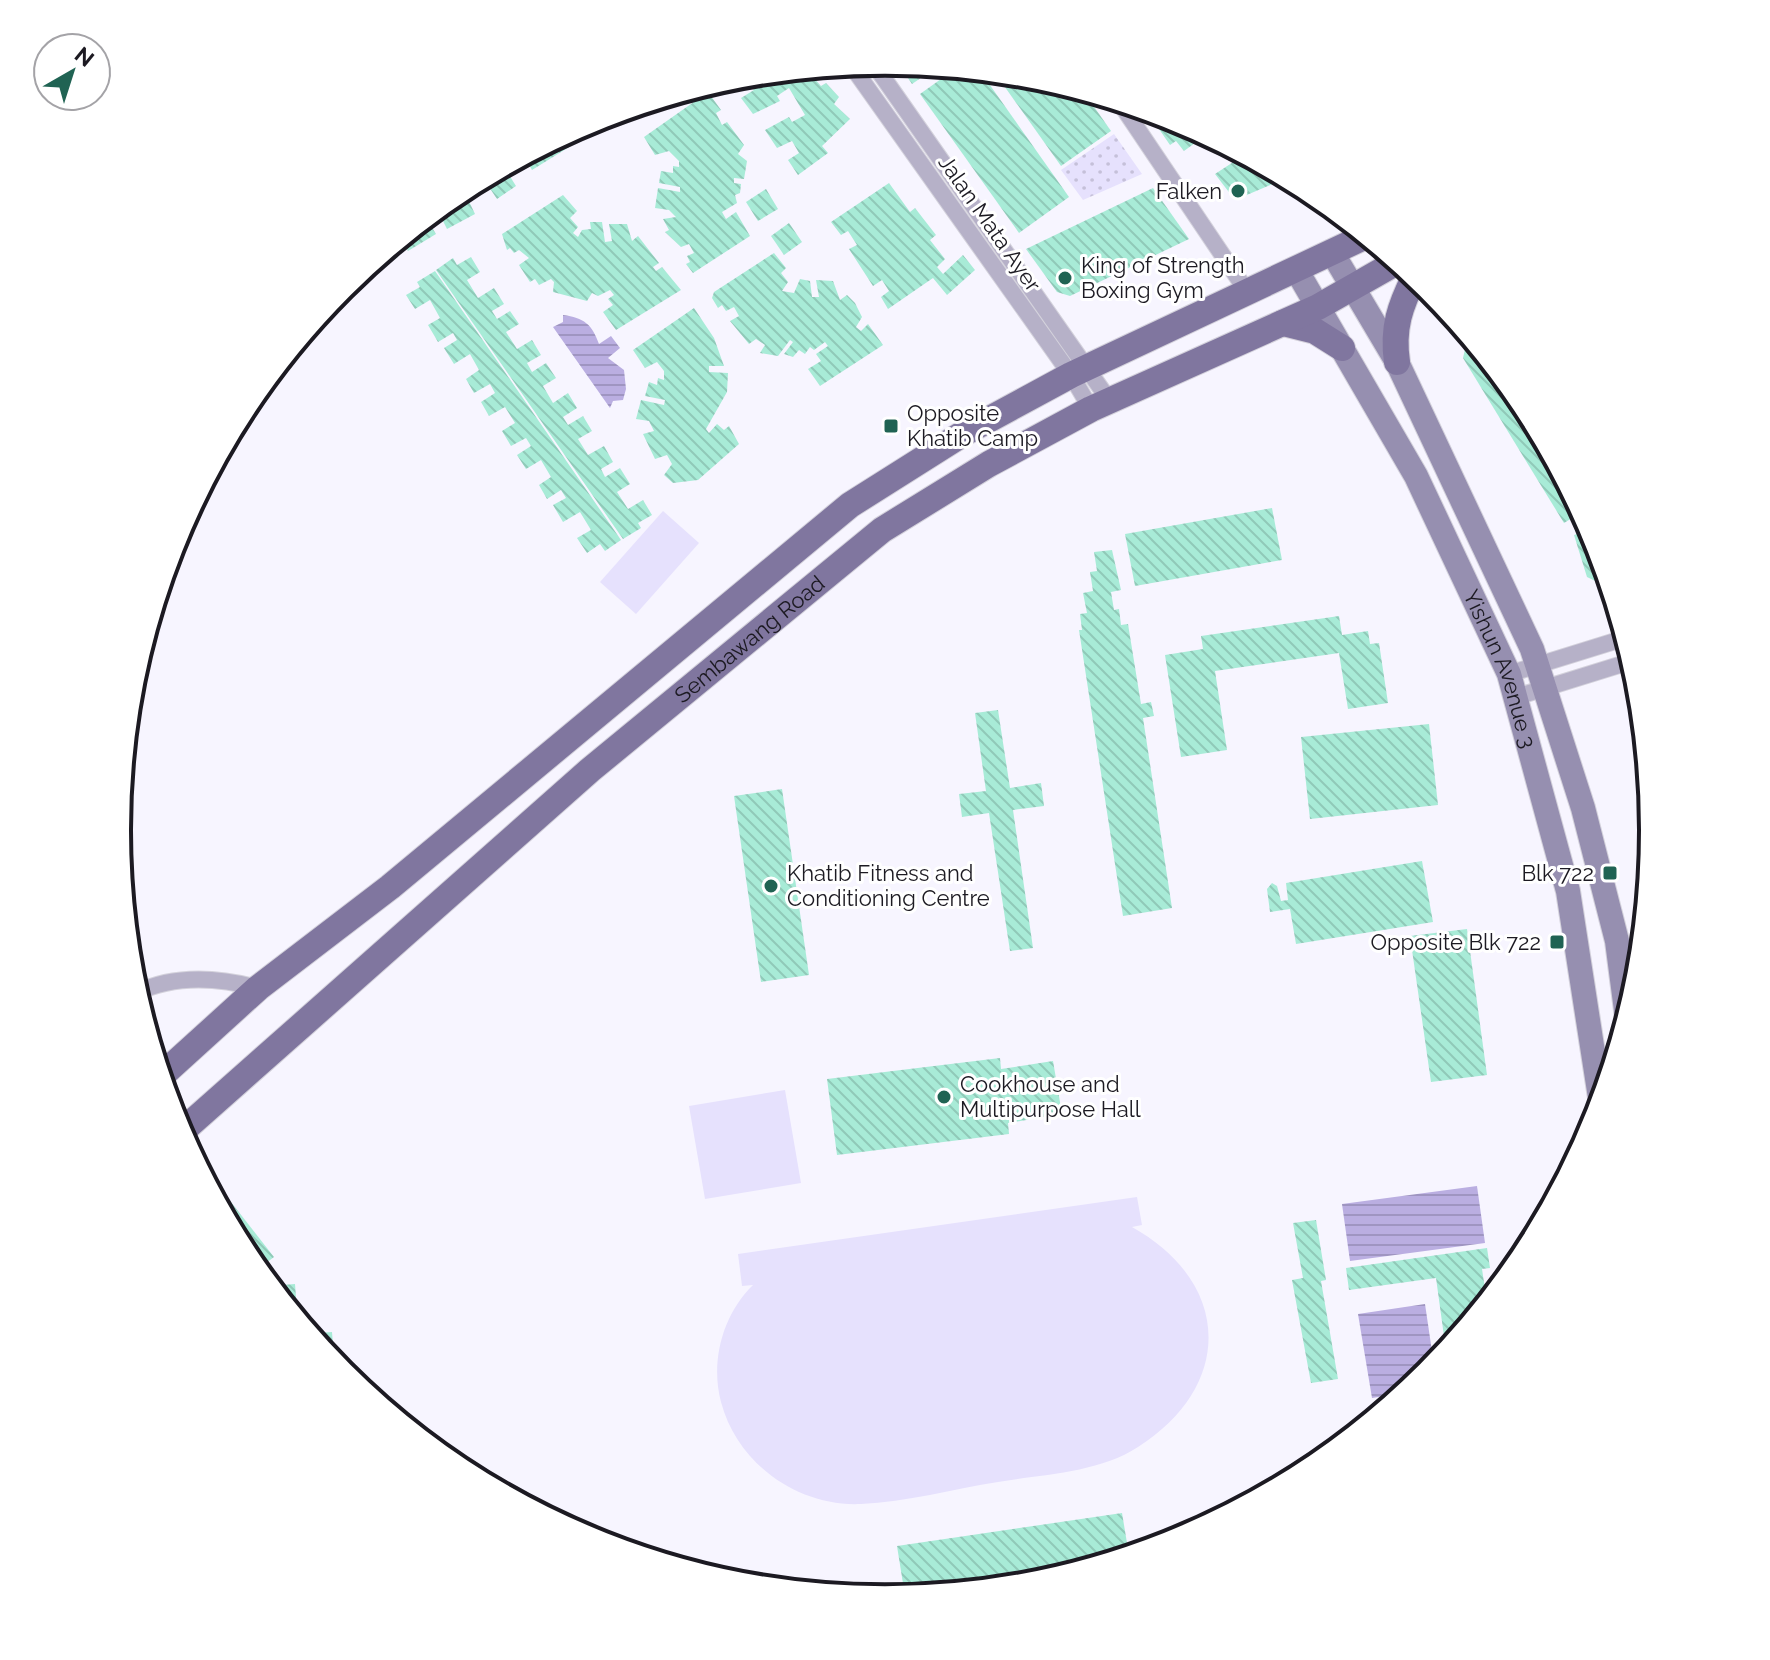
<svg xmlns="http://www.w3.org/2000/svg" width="1770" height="1660" font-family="Raleway,sans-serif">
  <defs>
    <pattern id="grass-dots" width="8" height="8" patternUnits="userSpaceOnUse" patternTransform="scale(2)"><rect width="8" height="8" fill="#e6e1fd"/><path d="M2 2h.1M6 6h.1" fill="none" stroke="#c5c0d9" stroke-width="1.8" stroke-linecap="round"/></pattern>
    <pattern id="water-rules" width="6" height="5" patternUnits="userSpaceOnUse" patternTransform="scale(2)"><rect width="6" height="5" fill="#baaee1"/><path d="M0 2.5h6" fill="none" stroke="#9f95c1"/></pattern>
    <pattern id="building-back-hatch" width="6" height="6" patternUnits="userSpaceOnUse" patternTransform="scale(2)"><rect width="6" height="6" fill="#a8ebd7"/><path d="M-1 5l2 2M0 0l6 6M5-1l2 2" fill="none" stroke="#90c9b8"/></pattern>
  </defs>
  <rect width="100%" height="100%" fill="#f7f5ff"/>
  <!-- grass -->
  <path fill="url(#grass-dots)" d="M1114 134 1142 174 1083 200 1061 170Z"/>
  <!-- green -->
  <g fill="#e6e1fd">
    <path d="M663 511 699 543 636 614 600 582Z"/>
    <path d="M785 1090 801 1183 705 1199 689 1106Z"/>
    <path d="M1137 1197 1142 1225 1132 1227C1231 1282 1235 1385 1138 1447 1098 1473 1044 1474 998 1482 954 1489 906 1502 861 1504 797 1507 737 1463 721 1402 710 1361 723 1314 753 1285L742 1286 738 1254Z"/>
  </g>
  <!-- water -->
  <g fill="url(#water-rules)">
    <path d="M563 315C584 318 592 324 599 344L611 336 620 348 608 358 624 370 626 389 623 400 613 401 610 408 553 327 563 322Z"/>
    <path d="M1477 1186 1485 1243 1350 1261 1342 1204Z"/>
    <path d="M1425 1304 1434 1365 1403 1393 1372 1398 1358 1314Z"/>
  </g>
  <!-- building -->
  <g fill="url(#building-back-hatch)">
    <path d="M898 63 910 64 937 67 912 84Z"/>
    <path d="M816 69 812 76 821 86 826 83 839 97 834 104 850 119 822 146 828 153 798 175 788 160 799 153 792 141 777 148 765 130 789 117 792 122 805 115 789 88 777 96 780 101 753 114 741 98 754 90 737 77Z"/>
    <path d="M955 69 980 71 1069 197 1019 233 920 94Z"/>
    <path d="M995 73 1035 77 1083 91 1111 131 1061 166Z"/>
    <path d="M708 92 721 110 716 113 722 125 727 122 744 145 738 154 747 161 744 179 734 178V183L741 184 740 193 735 195 737 203 722 212 726 219 736 212 750 236 693 273 686 264 690 262 687 256 694 253 689 244 681 247 665 232 669 230 663 219 676 217 669 210 655 208 658 188 680 192V187L659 183 661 171 673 173V166L679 167V161L669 151 655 155 644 137Z"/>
    <path d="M1155 113 1179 121 1206 135 1184 151 1176 141 1170 145 1150 116Z"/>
    <path d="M567 133 574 144 532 170 524 156Z"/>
    <path d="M1244 155 1271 170 1287 178 1235 200 1215 174Z"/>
    <path d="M504 167 516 186 497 199 487 184 480 189 476 182Z"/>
    <path d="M889 183 910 212 915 208 936 235 930 240 945 259 937 267 943 274 963 255 975 270 947 295 933 278 888 309 881 297 889 291 882 280 873 286 849 249 857 245 848 231 841 235 831 222Z"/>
    <path d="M1153 188 1189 239 1070 296 1057 292 1026 249Z"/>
    <path d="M463 189 475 214 447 229 437 209Z"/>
    <path d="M766 189 778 209 758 221 746 202Z"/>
    <path d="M563 195 577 211 570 218 578 227 573 233 578 237 582 230 591 229 590 222H602L605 242 612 241 609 224H627L632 241 638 236 659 263 653 267 656 271 662 267 681 290 616 330 603 312 613 305 608 299 614 295 610 290 598 296 592 293 587 301 553 292 554 282 551 279 539 285 535 279 530 282 519 265 529 258 519 250 514 253 510 248 507 250 502 234Z"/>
    <path d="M426 218 436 234 408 251 401 238Z"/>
    <path d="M789 223 802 242 784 255 771 236Z"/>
    <path d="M391 247 398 257 371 275 366 267Z"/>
    <path d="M774 253 786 268 781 273 788 282 782 291 794 293 800 279 810 281 812 297H819L816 280 833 281 840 300 847 295 855 303 862 317 856 327 861 331 868 324 883 345 820 386 808 369 821 361 816 354 828 346 825 342 814 350 810 347 805 354 799 350 793 357 784 354 793 342 790 340 778 356 760 353 765 345 756 339 749 344 730 321 739 316 734 307 726 311 722 305 718 308 712 298 714 292Z"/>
    <path d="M471 257 480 272 467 280 478 298 494 288 504 304 492 311 497 319 510 311 519 324 506 332 517 349 532 340 541 355 527 363 532 372 546 363 556 378 543 386 553 403 568 393 577 408 563 417 568 425 583 416 592 431 578 439 588 455 604 446 613 462 601 469 605 477 620 468 630 484 617 492 628 509 643 500 652 515 638 523 641 528 623 539 436 270 453 258 457 265Z"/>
    <path d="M435 271 621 540 605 551 600 544 587 553 577 538 591 530 580 512 563 522 553 505 566 498 561 490 547 499 539 485 551 477 541 460 526 469 517 455 531 446 526 438 511 446 502 431 515 423 505 407 489 416 481 402 495 393 490 384 474 393 466 379 479 370 470 354 454 364 444 348 457 340 453 333 438 342 428 325 440 318 430 300 415 309 406 295 420 287 417 282Z"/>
    <path d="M694 308 714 338 724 366H709V372L728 373 727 392 706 429 709 433 717 424 724 430 729 426 739 444 698 480 673 483 664 475 672 464 667 455 655 459 643 434 654 431 649 421 636 419 641 400 664 405 665 400 645 396 649 382 657 385 658 378 664 380V371L657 362 645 368 633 350Z"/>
    <path d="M1468 336 1524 404 1582 512 1564 523 1463 358Z"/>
    <path d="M1272 508 1282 560 1135 586 1125 534Z"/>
    <path d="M1591 530 1595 537 1610 588 1587 577 1574 535Z"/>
    <path d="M1112 550 1121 590 1111 592 1114 610 1119 609 1121 625 1128 624 1141 704 1151 702 1154 716 1143 718 1172 908 1123 916 1079 630H1082L1080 614 1087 613 1083 593 1093 591 1090 572 1097 571 1094 552Z"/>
    <path d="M1339 616 1342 635 1368 631 1370 644 1379 643 1388 703 1348 709 1339 653 1215 671 1227 750 1181 757 1165 655 1203 649 1201 636Z"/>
    <path d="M998 710 1010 788 1041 783 1044 806 1013 810 1033 948 1010 951 989 813 962 817 959 794 986 791 975 713Z"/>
    <path d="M1429 724 1438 805 1310 819 1301 737Z"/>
    <path d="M1643 725 1648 780 1647 781 1634 740Z"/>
    <path d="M782 789 809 975 761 982 734 796Z"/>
    <path d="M1422 861 1433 922 1296 944 1290 909 1270 912 1267 889 1272 883 1277 886 1281 901 1288 900 1286 883Z"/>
    <path d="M1467 929 1487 1075 1431 1082 1410 936Z"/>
    <path d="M1000 1058 1001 1069 1053 1061 1062 1114 1008 1123 1009 1134 837 1155 827 1079Z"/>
    <path d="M227 1197 274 1257 257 1270 218 1204Z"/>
    <path d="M1316 1220 1326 1280 1321 1281 1338 1379 1311 1383 1292 1280 1303 1278 1293 1223Z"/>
    <path d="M1487 1248 1490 1268 1482 1269 1487 1302 1446 1351 1436 1278 1349 1290 1346 1268Z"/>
    <path d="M295 1284 297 1310 295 1316 278 1295V1289H282V1285Z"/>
    <path d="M332 1332 334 1357 329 1358 315 1337H319V1333Z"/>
    <path d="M1122 1513 1129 1555 1034 1583 905 1596 897 1546Z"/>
  </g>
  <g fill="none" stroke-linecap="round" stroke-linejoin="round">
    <!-- minor casing -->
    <g stroke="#d4d2dc" stroke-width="18">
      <g id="minor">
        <path d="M873 63 1109 400"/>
        <path d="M851 65 1071 375 1091 409"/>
        <path d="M1120 103 1248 293"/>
        <path d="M1509 674 1625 638"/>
        <path d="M1516 697 1632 661"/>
        <path d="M136 993C175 974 217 977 258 988"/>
      </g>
    </g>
    <!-- secondary casing -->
    <g stroke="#d4d2dc" stroke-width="26">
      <g id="secondary">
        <path d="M1333 254 1397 362 1532 649 1583 808 1617 941 1627 1018"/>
        <path id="s1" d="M1297 271 1416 476 1509 674 1568 891 1601 1104"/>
      </g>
    </g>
    <!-- primary casing -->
    <g stroke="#d4d2dc" stroke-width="28">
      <g id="primary">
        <path d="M1283 323 1315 331 1342 348"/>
        <path d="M1397 362C1392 328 1400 306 1415 276"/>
        <path d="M161 1076 258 988 390 887 850 505 964 433 1071 375 1366 236"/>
        <path id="s2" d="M180 1133 590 770 882 530 989 464 1091 409 1318 307 1397 262"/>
      </g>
    </g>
    <!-- minor -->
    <use href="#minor" stroke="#b6b1c8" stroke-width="16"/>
    <!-- secondary -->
    <use href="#secondary" stroke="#968fb0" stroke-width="24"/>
    <!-- primary -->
    <use href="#primary" stroke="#80769f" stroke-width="26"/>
  </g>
  <!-- markers -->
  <g fill="#206353" stroke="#fff" stroke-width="3">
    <circle cx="1238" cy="191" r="8"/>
    <circle cx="1065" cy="278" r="8"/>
    <rect x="883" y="418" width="16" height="16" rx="4"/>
    <rect x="1602" y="865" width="16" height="16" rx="4"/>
    <circle cx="771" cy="886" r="8"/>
    <rect x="1549" y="934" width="16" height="16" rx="4"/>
    <circle cx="944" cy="1097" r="8"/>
  </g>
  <g text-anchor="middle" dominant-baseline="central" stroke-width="6" stroke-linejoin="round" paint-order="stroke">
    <!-- poi labels -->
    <g font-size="22" fill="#1c1a22" stroke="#fff" text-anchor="start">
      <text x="1222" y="191" text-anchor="end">Falken</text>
      <text x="1081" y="265">King of Strength<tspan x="1081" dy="25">Boxing Gym</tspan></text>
      <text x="907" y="413">Opposite<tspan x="907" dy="25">Khatib Camp</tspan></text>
      <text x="787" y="873">Khatib Fitness and<tspan x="787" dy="25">Conditioning Centre</tspan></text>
      <text x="1594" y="873" text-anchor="end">Blk 722</text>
      <text x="1541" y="942" text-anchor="end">Opposite Blk 722</text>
      <text x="960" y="1084">Cookhouse and<tspan x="960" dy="25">Multipurpose Hall</tspan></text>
    </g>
    <!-- street labels -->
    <g font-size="22" fill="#1c1a22" stroke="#fff">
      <text transform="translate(990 223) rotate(55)">Jalan Mata Ayer</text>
      <text stroke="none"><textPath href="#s2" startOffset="754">Sembawang Road</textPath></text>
      <text stroke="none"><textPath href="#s1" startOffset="448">Yishun Avenue 3</textPath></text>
    </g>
  </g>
  <!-- crop -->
  <path d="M0 0H1770V1660H0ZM131 830a754 754 0 1 1 1508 0a754 754 0 1 1-1508 0Z" fill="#fff" fill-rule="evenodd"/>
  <path fill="none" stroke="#1c1a22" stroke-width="4" d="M131 830a754 754 0 1 1 1508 0a754 754 0 1 1-1508 0Z"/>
  <!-- north arrow -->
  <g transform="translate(72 72) rotate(39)"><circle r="38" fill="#ffffff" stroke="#a4a3a7" stroke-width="2"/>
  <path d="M0-6L14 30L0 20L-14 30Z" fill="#206353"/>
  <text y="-12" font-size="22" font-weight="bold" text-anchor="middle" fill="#1c1a22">N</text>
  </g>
</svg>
